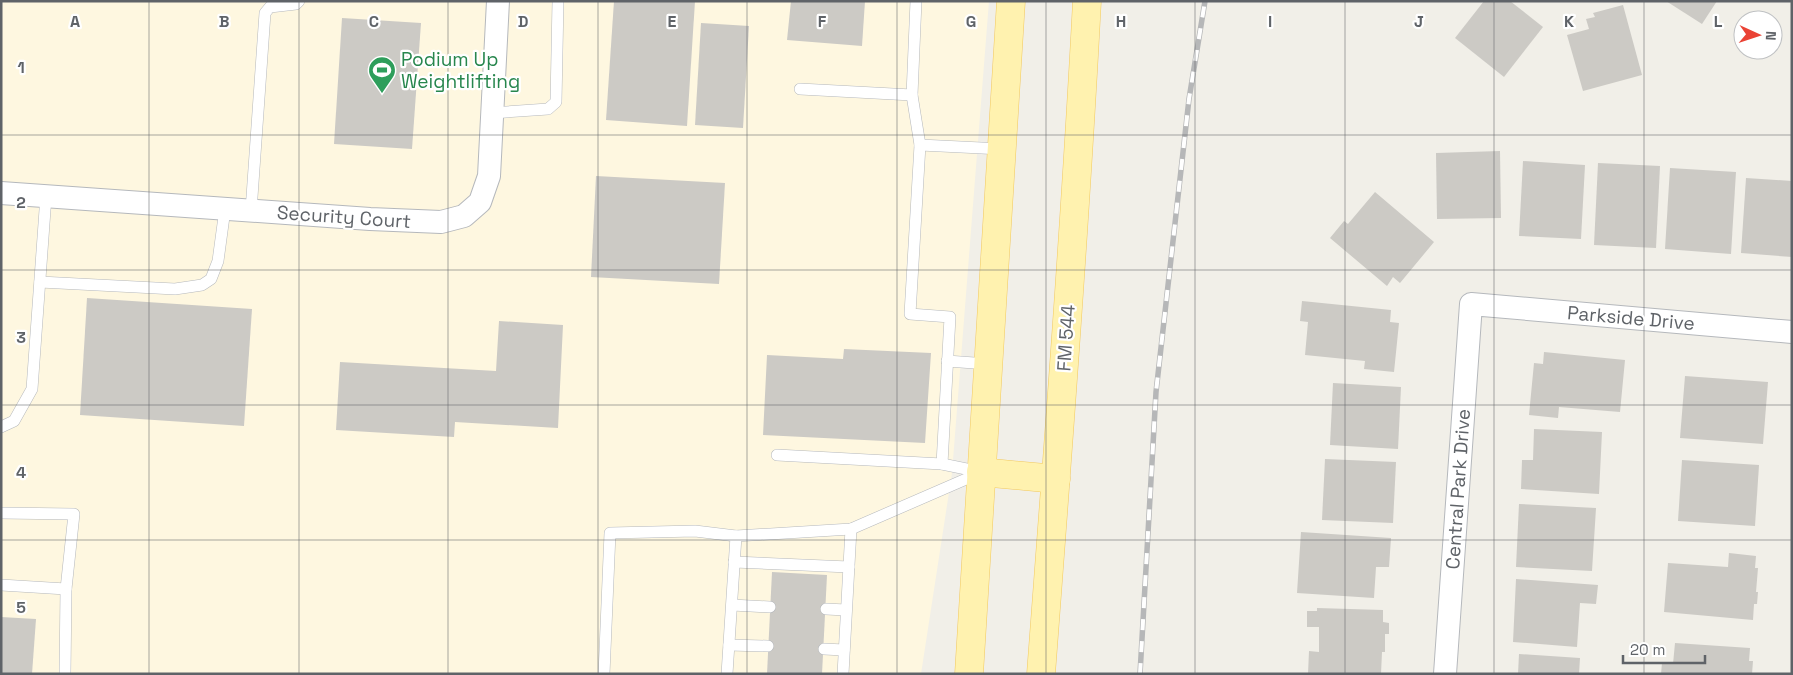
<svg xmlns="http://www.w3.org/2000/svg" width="1793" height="675" font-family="'Space Grotesk',sans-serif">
  <rect width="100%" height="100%" fill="#f1efe8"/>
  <!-- commercial -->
  <path fill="#fef7e0" d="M1 1H989L952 473 921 674H1Z"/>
  <!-- building -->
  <g fill="#cccac5">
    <path d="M614 1H695L687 126 606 120Z"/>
    <path d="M791 1H865L862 46 787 40Z"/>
    <path d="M1484 1H1510L1543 27 1504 77 1455 38Z"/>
    <path d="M1666 1H1717L1702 24Z"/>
    <path d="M1623 5 1642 75 1583 91 1567 35 1589 29 1586 19 1595 17 1593 13Z"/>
    <path d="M342 18 421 23 412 149 334 144Z"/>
    <path d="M701 23 749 26 743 128 695 125Z"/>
    <path d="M1500 151 1501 218 1437 219 1436 153Z"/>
    <path d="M1523 161 1585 165 1581 239 1519 236Z"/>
    <path d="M1598 163 1660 166 1656 248 1594 245Z"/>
    <path d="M1670 168 1736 172 1731 254 1665 249Z"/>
    <path d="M596 176 725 183 719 284 591 277Z"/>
    <path d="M1746 178 1792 181V257L1741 253Z"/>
    <path d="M1375 192 1434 242 1400 283 1393 277 1387 286 1330 238 1344 221 1348 224Z"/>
    <path d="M87 298 252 309 244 426 80 415Z"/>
    <path d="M1302 301 1391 310 1390 322 1399 323 1394 372 1364 369 1365 361 1305 355 1308 322 1300 321Z"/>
    <path d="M499 321 563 325 558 428 455 422 454 437 336 430 340 362 496 371Z"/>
    <path d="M844 349 931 353 925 443 763 435 767 355 843 359Z"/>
    <path d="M1544 352 1625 360 1620 412 1559 407 1558 418 1529 415 1534 363 1543 364Z"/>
    <path d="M1685 376 1768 382 1763 444 1680 438Z"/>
    <path d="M1333 383 1401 387 1398 449 1330 445Z"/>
    <path d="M1534 429 1602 432 1599 494 1521 489 1522 460H1533Z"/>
    <path d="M1325 459 1396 462 1393 523 1322 520Z"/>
    <path d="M1682 460 1759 465 1755 526 1678 521Z"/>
    <path d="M1519 504 1596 508 1592 571 1516 567Z"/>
    <path d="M1301 532 1391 538 1389 567H1376L1374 598 1297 593Z"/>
    <path d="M1729 553 1756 556 1755 568H1758L1756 592H1758L1757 604H1754L1753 620 1664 612 1668 563 1728 567Z"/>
    <path d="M772 572 827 575 822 674H767Z"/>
    <path d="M1516 579 1598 585 1596 604 1580 603 1577 647 1513 642Z"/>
    <path d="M1317 608 1383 610V622L1389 623V634H1385V652H1382L1381 674H1308L1309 651 1319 652V627H1307V611H1317Z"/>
    <path d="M1 617 36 619 32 674H1Z"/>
    <path d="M1675 643 1750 648 1749 661H1753L1752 674H1661L1662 663 1673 664Z"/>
    <path d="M1519 654 1580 658 1579 674H1518Z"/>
  </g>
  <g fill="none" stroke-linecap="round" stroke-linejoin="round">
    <!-- service casing -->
    <g stroke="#b5b8bc" stroke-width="12">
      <g id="service">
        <path d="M916 1 912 95 920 145 910 314 950 317 942 464"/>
        <path d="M800 89 912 95"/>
        <path d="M492 113 548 109 556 102 558 1"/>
        <path d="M920 145 1002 149"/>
        <path d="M251 211 265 13 270 7 296 4 299 1"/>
        <path d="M40 282 175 289 202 285 211 279 218 261 225 209"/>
        <path d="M947 361 988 364"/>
        <path d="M1 427 14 421 32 389 46 196"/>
        <path d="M777 455 942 464 981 472"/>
        <path d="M1 513 74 514 66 589 65 674"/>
        <path d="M734 562 849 567"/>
        <path d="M1 585 66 589"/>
        <path d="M732 605 770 607"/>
        <path d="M826 609 846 610"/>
        <path d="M729 645 768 646"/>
        <path d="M824 649 844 650"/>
        <path d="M604 674 610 533 695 531 736 536 851 529 980 473"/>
        <path d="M727 674 736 536"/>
        <path d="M843 674 851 529"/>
      </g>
    </g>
    <!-- minor casing -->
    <g stroke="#b5b8bc" stroke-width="24">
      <g id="minor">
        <path d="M1 193 370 219 441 222 464 216 480 202 489 176 498 1"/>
        <path d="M1445 674 1471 304 1792 332"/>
      </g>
    </g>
    <!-- primary casing -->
    <g stroke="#f2c960" stroke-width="29">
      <g id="primary">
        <path d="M981 472 1056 479"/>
        <path d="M969 674 1011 1"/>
        <path d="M1041 674C1058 450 1075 226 1087 1"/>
      </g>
    </g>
    <!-- service -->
    <use href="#service" stroke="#fff" stroke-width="11"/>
    <!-- minor -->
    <use href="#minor" stroke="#fff" stroke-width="22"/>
    <!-- primary -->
    <use href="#primary" stroke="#fff2af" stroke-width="28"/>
    <!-- rail casing -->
    <g stroke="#b6b7b8" stroke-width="5.5">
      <path id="rail" d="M1140 674 1156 392 1189 99 1205 1"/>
    </g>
    <!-- rail -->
    <use href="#rail" stroke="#fff" stroke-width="4" stroke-dasharray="11" stroke-linecap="butt"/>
  </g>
  <!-- grid -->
  <path fill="none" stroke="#5f6368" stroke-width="1" stroke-opacity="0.55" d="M149 1V674M299 1V674M448 1V674M598 1V674M747 1V674M897 1V674M1046 1V674M1195 1V674M1345 1V674M1494 1V674M1644 1V674M1 135H1792M1 270H1792M1 405H1792M1 540H1792"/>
  <!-- icons -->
  <defs>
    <g id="stadium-pin" transform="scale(1.4375)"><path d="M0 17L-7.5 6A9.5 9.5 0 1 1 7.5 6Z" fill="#2e9e5b" stroke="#fff"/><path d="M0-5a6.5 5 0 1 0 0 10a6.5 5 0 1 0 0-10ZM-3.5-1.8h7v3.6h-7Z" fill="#fff"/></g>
  </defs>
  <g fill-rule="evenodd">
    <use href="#stadium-pin" x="382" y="70"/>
  </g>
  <g text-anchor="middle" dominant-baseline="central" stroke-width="4.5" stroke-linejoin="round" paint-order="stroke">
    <!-- leisure labels -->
    <g font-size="19" fill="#27864d" stroke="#fff" text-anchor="start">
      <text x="401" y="59">Podium Up<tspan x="401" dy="22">Weightlifting</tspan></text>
    </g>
    <!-- street labels -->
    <g font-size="19" fill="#5f6368" stroke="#fff">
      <text transform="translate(344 217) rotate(4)">Security Court</text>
      <text transform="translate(1631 318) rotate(5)">Parkside Drive</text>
      <text transform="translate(1066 338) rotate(-86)">FM 544</text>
      <text transform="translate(1458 489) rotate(-86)">Central Park Drive</text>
    </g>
  </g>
  <g font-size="16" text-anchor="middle" font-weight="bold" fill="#5f6368" stroke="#fff" stroke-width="4.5" stroke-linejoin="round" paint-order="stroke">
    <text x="75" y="27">A</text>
    <text x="224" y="27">B</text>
    <text x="374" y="27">C</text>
    <text x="523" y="27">D</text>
    <text x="672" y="27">E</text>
    <text x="822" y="27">F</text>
    <text x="971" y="27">G</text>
    <text x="1121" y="27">H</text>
    <text x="1270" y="27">I</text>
    <text x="1419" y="27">J</text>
    <text x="1569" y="27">K</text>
    <text x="1718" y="27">L</text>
    <text x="21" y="73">1</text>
    <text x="21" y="208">2</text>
    <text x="21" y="343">3</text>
    <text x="21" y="478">4</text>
    <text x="21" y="613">5</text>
  </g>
  <!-- border -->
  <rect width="1793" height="675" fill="none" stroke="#5f6368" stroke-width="5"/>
  <!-- north arrow -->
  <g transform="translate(1758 35) rotate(93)"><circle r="24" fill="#ffffff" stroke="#bfc1c3"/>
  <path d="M0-4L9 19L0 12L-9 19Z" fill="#ea4335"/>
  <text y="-8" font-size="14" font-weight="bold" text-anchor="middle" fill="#5f6368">N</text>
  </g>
  <!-- scale -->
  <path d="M1623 655v8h82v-8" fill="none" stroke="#5f6368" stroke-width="2.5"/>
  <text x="1630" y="655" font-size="15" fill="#5f6368" stroke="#ffffff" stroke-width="4" paint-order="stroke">20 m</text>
</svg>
